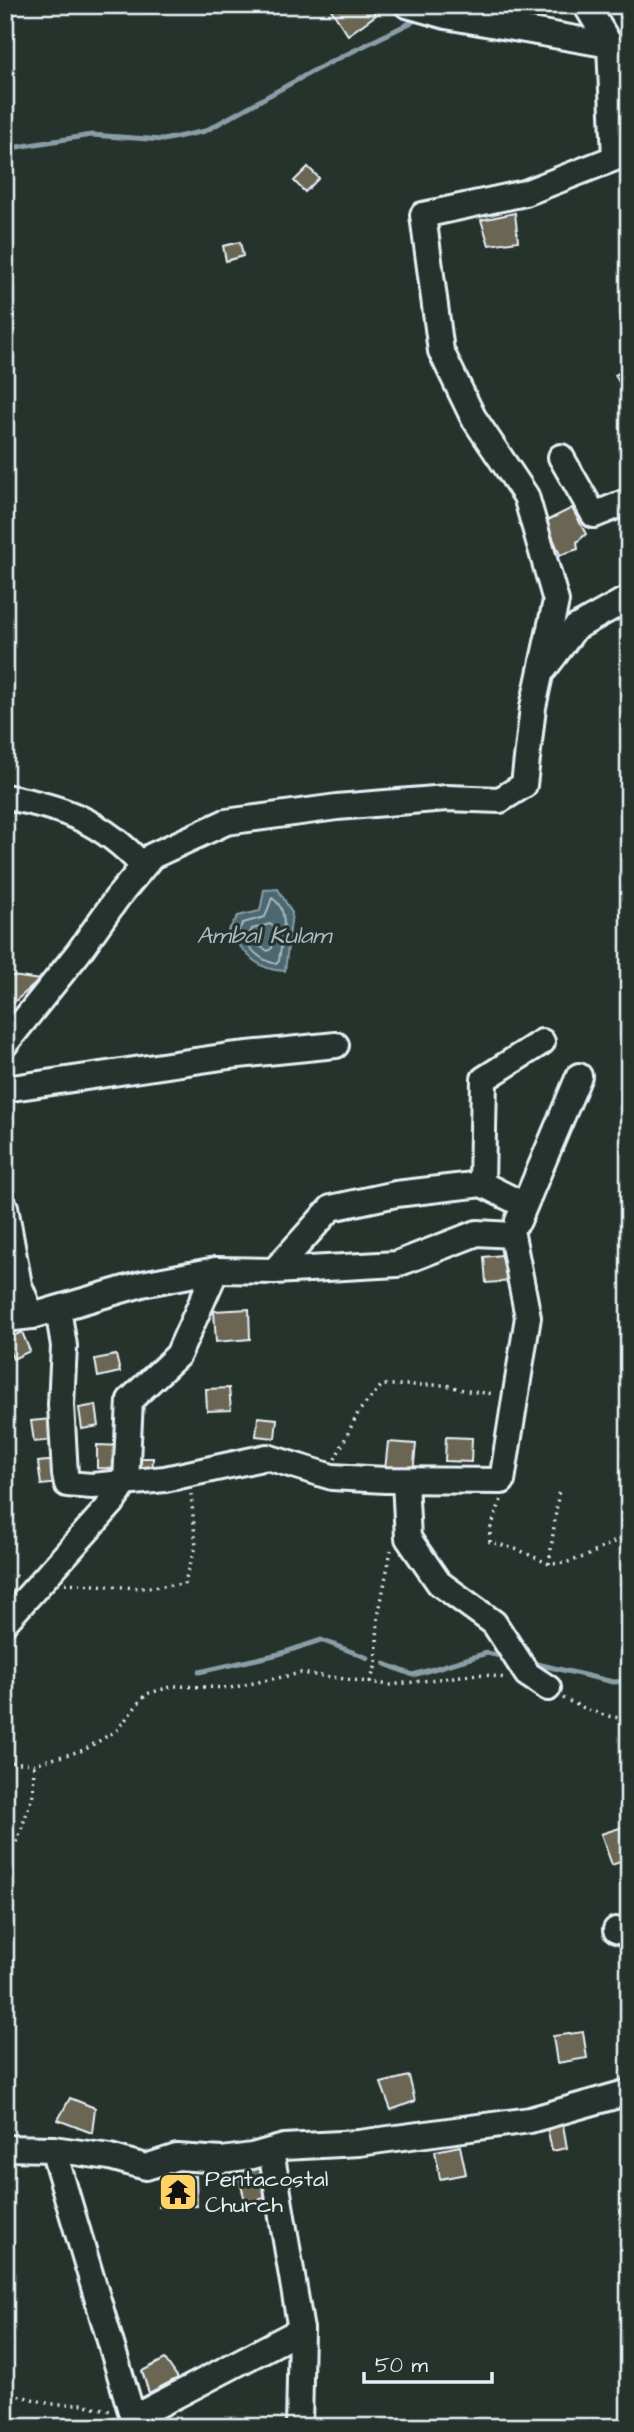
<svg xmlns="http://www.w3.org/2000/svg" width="634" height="2432" font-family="'Architects Daughter',sans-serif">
  <rect width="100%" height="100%" fill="#26332d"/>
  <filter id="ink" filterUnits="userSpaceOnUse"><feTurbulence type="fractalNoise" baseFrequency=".0143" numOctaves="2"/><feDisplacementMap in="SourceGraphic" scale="14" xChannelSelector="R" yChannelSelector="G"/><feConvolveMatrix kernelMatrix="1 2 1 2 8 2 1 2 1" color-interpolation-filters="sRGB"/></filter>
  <g filter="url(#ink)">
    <!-- water -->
    <path fill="#4c6771" stroke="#8a9ea7" stroke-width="2" d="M278 889 292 913 285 971C257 971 244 952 228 931L238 916 260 911 264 890Z"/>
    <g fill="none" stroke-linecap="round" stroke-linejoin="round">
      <!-- shore -->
      <g stroke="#aabac2" stroke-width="2">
        <path d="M272 898C292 910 281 941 279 961L276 964C258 960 247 946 238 931L243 923 265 917Z"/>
        <path d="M270 924 274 927 272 948 268 951 258 945 250 933 252 929Z"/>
      </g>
      <!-- stream -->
      <g stroke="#8a9ea7" stroke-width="5">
        <path d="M5 149 91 135 163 140 205 131 315 70 420 18"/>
        <path d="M529 1662 613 1682 629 1681"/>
        <path d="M385 1664 413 1675 487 1653 505 1657"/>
        <path d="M199 1672 279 1654 321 1640 368 1658"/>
      </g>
    </g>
    <!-- building -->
    <g fill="#6a6653" stroke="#e8f1f8" stroke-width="2">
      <path d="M328 5H369L376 15 348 35Z"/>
      <path d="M308 167 319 178 305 192 294 181Z"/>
      <path d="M515 213 518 241 489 245 481 220Z"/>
      <path d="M240 242 243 256 226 261 223 246Z"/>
      <path d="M629 368V395L627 396 615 375Z"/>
      <path d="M572 508 586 534 577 542 578 549 560 555 546 521Z"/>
      <path d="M5 975 40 980 13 1003 5 1002Z"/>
      <path d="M511 1254 513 1281 486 1283 484 1257Z"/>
      <path d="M249 1309 250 1339 216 1342 214 1311Z"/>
      <path d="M22 1332 30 1351 13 1359 5 1340Z"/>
      <path d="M116 1355 120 1372 98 1377 95 1359Z"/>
      <path d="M229 1388 231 1410 207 1411 206 1389Z"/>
      <path d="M96 1405 99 1426 82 1429 79 1408Z"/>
      <path d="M258 1417 277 1419 275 1438 256 1436Z"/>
      <path d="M51 1419 53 1440 34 1442 31 1421Z"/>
      <path d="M446 1437 472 1438 471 1462 445 1461Z"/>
      <path d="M388 1442 416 1444 413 1473 385 1470Z"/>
      <path d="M97 1445 126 1446 125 1469 97 1468Z"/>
      <path d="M131 1458H153L152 1475 130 1474Z"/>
      <path d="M58 1460 60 1483 41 1485 38 1462Z"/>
      <path d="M629 1825V1870L625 1860 612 1865 601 1834Z"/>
      <path d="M583 2032 587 2058 557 2063 553 2036Z"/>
      <path d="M409 2076 415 2101 391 2110 381 2083Z"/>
      <path d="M70 2098 95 2108 92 2133 58 2120Z"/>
      <path d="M563 2125 567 2148 552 2151 547 2128Z"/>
      <path d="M460 2146 466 2174 440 2179 435 2151Z"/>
      <path d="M263 2166 276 2194 246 2204 237 2171Z"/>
      <path d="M196 2176 197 2206 159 2207V2177Z"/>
      <path d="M165 2359 178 2378 149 2393 142 2371Z"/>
      <path d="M89 2418 108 2419 106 2427H87Z"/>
    </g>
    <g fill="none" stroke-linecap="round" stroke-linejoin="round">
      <!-- minor casing -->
      <g stroke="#e8f1f8" stroke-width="30">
        <g id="minor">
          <path d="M586 5 610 45"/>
          <path d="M561 457 594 515 629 501"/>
          <path d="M545 668 575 628 629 598"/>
          <path d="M5 797C64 807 103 822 143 866"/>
          <path d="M5 1044 78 953 117 898 152 856 226 822 337 807 447 798 500 800 524 785 533 707 556 601 526 496 473 417 441 351 423 215 525 193 615 158 610 45 446 16 407 5"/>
          <path d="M5 1089 229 1056 336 1045"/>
          <path d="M482 1184 484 1079 542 1042"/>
          <path d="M5 1207 19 1285 32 1316"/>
          <path d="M518 1221 579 1076"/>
          <path d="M274 1271 331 1208 396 1194 482 1184 524 1205"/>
          <path d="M5 1319 32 1316 142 1284 216 1270 274 1271 397 1264 477 1233 512 1235 528 1317 502 1481 385 1480 332 1477 267 1457 165 1479 92 1486 67 1484 65 1474 61 1405 64 1346 58 1309"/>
          <path d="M405 1481 408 1538 439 1583 494 1623 527 1674 548 1688"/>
          <path d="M5 1622 112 1503 126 1482 130 1400 178 1355 216 1270"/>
          <path d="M616 1930 629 1934"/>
          <path d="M5 2148 53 2149 110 2157 146 2167 177 2157 222 2160 252 2156 284 2147 359 2143 530 2120 629 2092"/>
          <path d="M53 2149 133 2418 301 2330 271 2151"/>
          <path d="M299 2427 301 2330"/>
        </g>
      </g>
      <!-- path -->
      <g stroke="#e8f1f8" stroke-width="3.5" stroke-dasharray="2 5" stroke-linecap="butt">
        <path d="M335 1459 359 1411 382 1385H446L467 1391 495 1394"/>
        <path d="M501 1500 490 1530V1542L519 1550 549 1564 565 1563 587 1556 629 1534"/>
        <path d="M549 1564 559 1489"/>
        <path d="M8 1576H19"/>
        <path d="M65 1583 139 1588 184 1584 196 1547 191 1494"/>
        <path d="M370 1682 376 1665 378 1617 391 1550"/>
        <path d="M563 1698C583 1708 606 1719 629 1718"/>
        <path d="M5 1762 34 1764 84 1750 117 1730 146 1694 174 1686 230 1688 301 1673 390 1685 478 1674 506 1678"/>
        <path d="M5 1847 16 1845 33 1794 34 1764"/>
        <path d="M5 2392 51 2404H82L111 2411"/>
      </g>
      <!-- minor -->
      <use href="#minor" stroke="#26332d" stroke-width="24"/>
    </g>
  </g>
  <!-- icons -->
  <defs>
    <g id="temple-square" transform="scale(2.0125)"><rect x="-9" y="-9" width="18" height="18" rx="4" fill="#ffd166" stroke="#26332d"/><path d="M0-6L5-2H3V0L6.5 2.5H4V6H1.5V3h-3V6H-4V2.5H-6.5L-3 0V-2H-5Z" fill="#111"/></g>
  </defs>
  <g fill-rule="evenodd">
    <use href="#temple-square" x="178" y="2192"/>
  </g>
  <g text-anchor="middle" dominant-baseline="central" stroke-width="6" stroke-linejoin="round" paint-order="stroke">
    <!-- poi labels -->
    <g font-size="23" fill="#e8f1f8" stroke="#26332d" text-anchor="start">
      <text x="205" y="2179">Pentacostal<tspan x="205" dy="26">Church</tspan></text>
    </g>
    <!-- water labels -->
    <g font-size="24" font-style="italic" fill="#aabac2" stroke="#26332d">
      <text x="264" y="936">Ambal Kulam</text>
    </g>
  </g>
  <!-- margin -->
  <rect width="634" height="2432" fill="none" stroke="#26332d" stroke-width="28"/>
  <rect x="14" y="14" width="606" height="2404" fill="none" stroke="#e8f1f8" stroke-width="2.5" filter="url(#ink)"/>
  <!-- scale -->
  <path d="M364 2372v10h128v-10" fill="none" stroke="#e8f1f8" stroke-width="3.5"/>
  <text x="375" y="2372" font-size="21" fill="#e8f1f8" stroke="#26332d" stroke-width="5" paint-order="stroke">50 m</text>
</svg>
